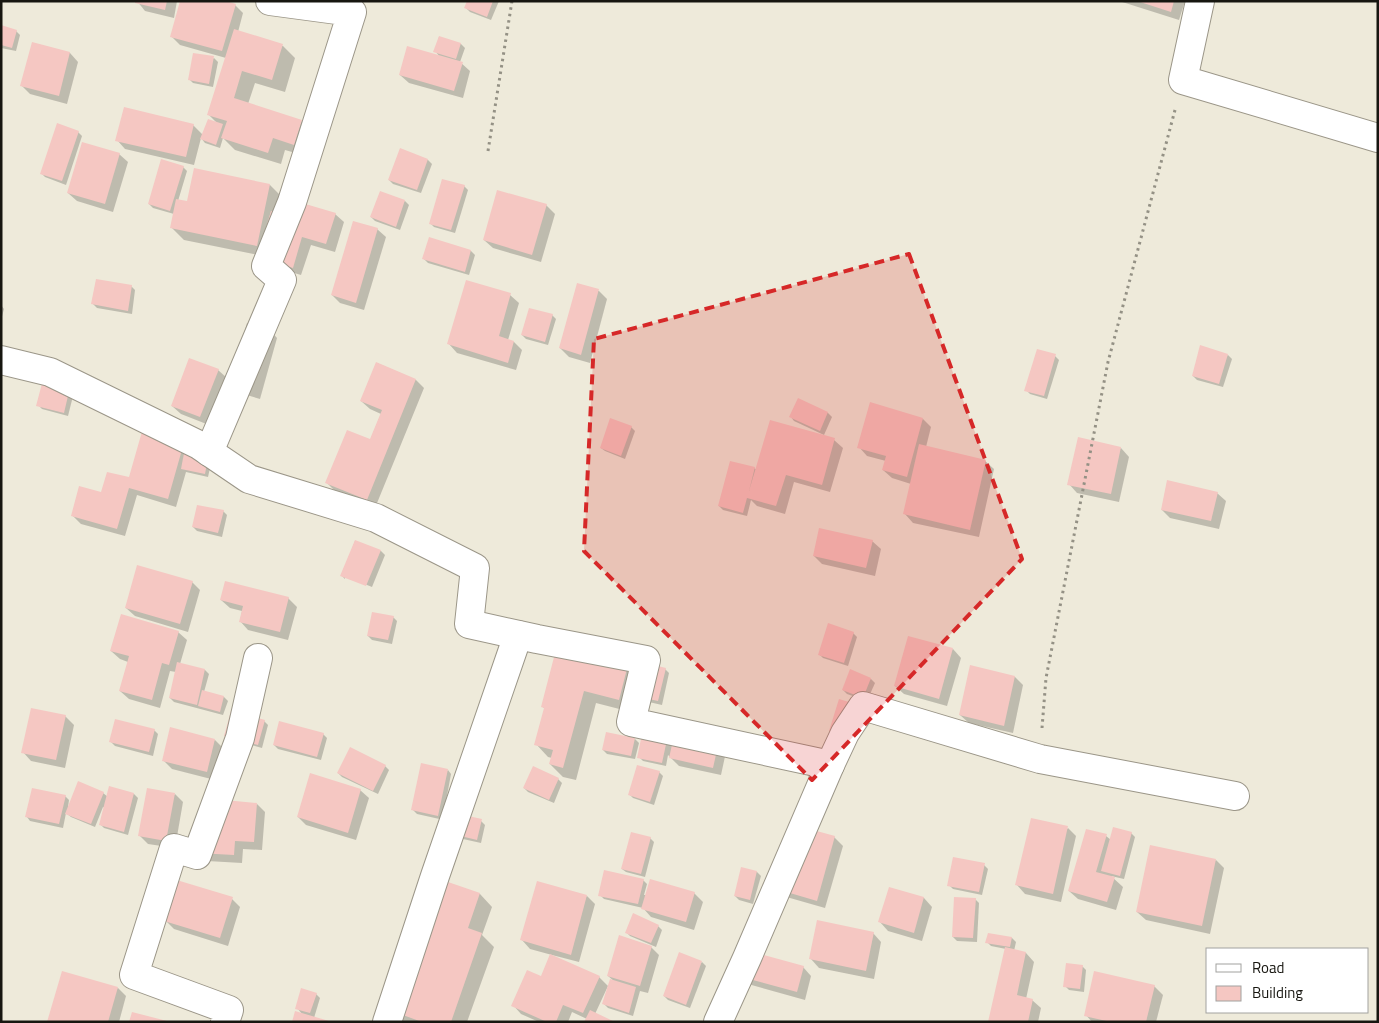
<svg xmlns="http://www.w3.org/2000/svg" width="1379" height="1023" font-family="'Titillium Web',sans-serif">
  <rect width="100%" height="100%" fill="#eeeada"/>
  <!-- shadow -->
  <g fill="#0003">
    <path d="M137 1H177L174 18 145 11Z"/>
    <path d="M468 1H499L491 20 470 12 466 8Z"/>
    <path d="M1119 1H1185L1179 20Z"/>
    <path d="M235 5 243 13 238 32 283 46 295 58 285 92 255 83 248 104 301 121 313 133 306 156 285 150 281 164 235 150 223 138 220 148 205 143 201 138 194 165 125 149 117 140 193 125 203 135 217 123 208 114 226 58 180 45 172 37Z"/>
    <path d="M1 26 16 31 20 35 16 51 1 48Z"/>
    <path d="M439 37 461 44 465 48 460 62 470 71 463 98 409 83 400 75 440 57 435 51Z"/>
    <path d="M33 43 70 53 78 62 67 104 30 94 22 86Z"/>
    <path d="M214 58 218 62 213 87 193 83 189 79Z"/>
    <path d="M78 132 82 136 66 185 45 177 41 173Z"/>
    <path d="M401 150 428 160 432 164 421 193 393 184 389 180Z"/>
    <path d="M119 154 128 162 113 212 77 201 68 193Z"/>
    <path d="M183 167 187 171 178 201 188 203 270 185 282 197 335 214 344 222 335 252 311 245 301 275 267 265 259 255 184 240 171 227 174 214 153 208 149 204Z"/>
    <path d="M464 186 468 190 455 233 434 227 430 223Z"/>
    <path d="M405 201 409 205 400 230 375 221 371 217Z"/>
    <path d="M546 205 555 214 541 262 493 248 484 240Z"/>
    <path d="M377 229 386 237 364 310 340 303 332 295Z"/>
    <path d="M430 239 471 251 475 255 469 275 428 263 424 259Z"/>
    <path d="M578 285 599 291 607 299 590 363 569 357 560 348Z"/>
    <path d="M131 286 135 290 132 314 97 308 93 304Z"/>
    <path d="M510 295 519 303 508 340 514 342 522 350 516 370 457 353 449 344Z"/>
    <path d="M1 305 4 309 1 320Z"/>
    <path d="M552 315 556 319 548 345 526 339 522 335Z"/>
    <path d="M247 323 269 329 277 338 260 399 237 392 229 384Z"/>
    <path d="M1228 355 1232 359 1223 387 1197 380 1193 376Z"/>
    <path d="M1055 356 1059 360 1047 399 1030 394 1026 390Z"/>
    <path d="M377 363 416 380 424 388 375 508 335 491 327 483 370 441 381 414 370 409 361 401Z"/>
    <path d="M218 370 227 378 209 425 181 414 172 406Z"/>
    <path d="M75 388 68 416 42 409 38 405Z"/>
    <path d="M799 400 828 413 832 417 824 435 794 421 791 417Z"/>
    <path d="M923 419 931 427 926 447 985 461 994 469 979 537 913 523 905 514 911 484 892 478 883 470 886 461 867 456 859 447Z"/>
    <path d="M146 422 212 459 208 477 186 472 176 507 137 495 125 536 81 524 72 515 102 494 130 479Z"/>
    <path d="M631 427 635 431 625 459 605 451 601 448Z"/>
    <path d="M834 440 843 448 830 492 794 482 785 514 757 506 751 500 747 516 723 510 719 506 754 468 757 470Z"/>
    <path d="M1121 448 1129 457 1119 502 1077 493 1069 484Z"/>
    <path d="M1217 493 1226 501 1219 529 1170 518 1162 510Z"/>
    <path d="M223 511 227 515 222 537 197 531 193 527Z"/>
    <path d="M355 541 381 551 385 555 372 587 345 576V579L342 576Z"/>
    <path d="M872 541 881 549 875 576 822 564 814 556Z"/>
    <path d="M192 582 200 590 188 632 135 616 126 608Z"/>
    <path d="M288 598 297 607 288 640 248 630 240 621 242 611 230 608 221 600Z"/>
    <path d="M393 617 397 621 392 644 372 640 368 636Z"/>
    <path d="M178 632 187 640 180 664 205 670 209 674 204 692 224 697 228 701 223 715 174 702 170 698 176 672 170 671 160 708 129 699 120 691 128 662 120 659 111 651Z"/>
    <path d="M853 633 857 637 848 666 823 658 819 654Z"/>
    <path d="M560 640 665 669 669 673 662 705 640 700 631 712 596 703 576 780 563 777 550 764 552 758 548 757 536 744 545 709 542 706Z"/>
    <path d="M953 649 961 658 947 706 904 694 895 686Z"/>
    <path d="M971 667 1015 677 1023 685 1013 733 969 723 960 715Z"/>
    <path d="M871 679 875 683 867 701 847 694 843 690Z"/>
    <path d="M65 716 74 725 65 768 31 761 23 752Z"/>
    <path d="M264 721 268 725 262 748 230 739Z"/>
    <path d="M675 726 671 745 729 738 721 775 679 766 668 755 666 766 643 761 639 757Z"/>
    <path d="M154 730 158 734 153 756 115 746 111 742Z"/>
    <path d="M323 734 327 738 321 760 278 749 274 745Z"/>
    <path d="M635 739 639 743 635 759 607 754 603 750Z"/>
    <path d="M215 740 223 748 215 780 172 769 163 760Z"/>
    <path d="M385 766 389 770 378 794 342 777 338 773Z"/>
    <path d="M448 770 451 774 444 812 481 821 485 825 481 843 445 835 444 820 417 814 413 810Z"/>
    <path d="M659 772 663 776 654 805 633 798 629 794Z"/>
    <path d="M558 779 562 783 554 803 528 792 524 788Z"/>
    <path d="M360 790 369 798 356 840 306 825 298 817Z"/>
    <path d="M103 793 108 797 134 794 138 798 128 835 104 828 100 824 105 808 103 807 95 827 71 817 66 813 63 828 30 821 27 817 65 796 69 800 68 807H69Z"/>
    <path d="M175 794 183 802 175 848 148 844 139 835Z"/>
    <path d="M257 804 265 812 262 850 243 849 242 863 207 861 212 834Z"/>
    <path d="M1068 828 1076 836 1061 902 1025 894 1017 885Z"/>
    <path d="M1131 833 1135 837 1124 879 1111 876 1123 887 1116 910 1078 899 1069 891 1106 836 1111 840Z"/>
    <path d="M834 837 843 846 825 908 783 896Z"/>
    <path d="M650 838 654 842 645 877 626 872 622 869Z"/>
    <path d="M1216 860 1224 868 1210 934 1146 920 1137 912Z"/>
    <path d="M984 865 988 869 982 895 953 889 949 885Z"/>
    <path d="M742 869 757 872 761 876 753 904 739 900 735 896Z"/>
    <path d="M643 880 647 884 644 895 694 893 703 902 694 930 651 917 643 908 604 899 600 895Z"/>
    <path d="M449 883 480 894 492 907 482 935 494 947 467 1022H404L393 1011 440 908Z"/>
    <path d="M890 888 924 898 932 907 922 941 888 931 880 922Z"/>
    <path d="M587 896 595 904 579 962 552 955V956L599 977 608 986 595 1014 587 1019 572 1012 568 1022H539L521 1014 513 1005 541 978 552 955 530 949 522 940Z"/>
    <path d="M232 899 240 907 228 946 174 929 166 921Z"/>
    <path d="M975 899 979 903 977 942 957 941 953 937Z"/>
    <path d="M658 926 662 930 656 947 630 936 626 932Z"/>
    <path d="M873 933 881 942 874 979 819 968 811 959Z"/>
    <path d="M989 934 1012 938 1016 942 1014 951 1026 953 1034 962 1026 999 1032 1000 1041 1008 1038 1022H989L1006 949 991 946 987 942Z"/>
    <path d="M650 946 659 955 648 993 640 991 633 1016 608 1008 604 1004 615 982 608 976Z"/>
    <path d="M702 962 706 966 690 1008 668 1000 664 996Z"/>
    <path d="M1082 966 1086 970 1084 992 1069 990 1065 986Z"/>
    <path d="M803 967 811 976 805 1000 748 984 740 975Z"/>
    <path d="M1154 986 1163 995 1156 1022H1092L1086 1015Z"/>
    <path d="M118 988 126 996 119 1022H48Z"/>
    <path d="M316 994 320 998 314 1018 303 1015 297 1008Z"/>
  </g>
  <!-- building -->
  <g fill="#f5c7c2">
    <path d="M135 1H167L165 10 135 3Z"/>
    <path d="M180 1H226L236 4 222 51 170 37Z"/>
    <path d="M467 1H493L487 17 464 8Z"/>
    <path d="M1137 1H1174L1171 12Z"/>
    <path d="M1 25 17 30 12 48 1 45Z"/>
    <path d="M234 29 283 44 272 80 242 71 234 98 302 120 294 145 273 138 268 153 221 138 227 121 207 115Z"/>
    <path d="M439 36 461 43 456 59 433 52Z"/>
    <path d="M32 42 70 52 59 96 20 86Z"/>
    <path d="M407 46 463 62 454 91 399 75Z"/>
    <path d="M193 53 214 56 209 84 188 80Z"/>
    <path d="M124 107 194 124 186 157 115 141Z"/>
    <path d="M208 119 223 124 216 145 200 139Z"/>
    <path d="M57 123 79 131 62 181 40 174Z"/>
    <path d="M82 142 120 153 105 204 67 193Z"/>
    <path d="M400 148 428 159 417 190 388 180Z"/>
    <path d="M161 159 184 166 170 211 148 204Z"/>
    <path d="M194 168 270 184 257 246 170 228 176 199 187 201Z"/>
    <path d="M442 179 465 185 451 230 429 224Z"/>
    <path d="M497 190 547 204 532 255 483 240Z"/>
    <path d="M380 191 405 200 396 227 370 217Z"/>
    <path d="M302 203 336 213 326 244 302 237 293 268 257 257 271 211 298 218Z"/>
    <path d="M353 221 378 228 356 303 331 295Z"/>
    <path d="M429 237 471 250 465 272 422 259Z"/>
    <path d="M96 279 132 285 128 311 91 304Z"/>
    <path d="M466 280 511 293 499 336 514 341 508 363 447 344Z"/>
    <path d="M577 283 599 289 581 355 559 348Z"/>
    <path d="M529 308 553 314 545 342 521 335Z"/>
    <path d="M1200 345 1228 354 1219 384 1192 376Z"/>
    <path d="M1037 349 1056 354 1044 396 1024 391Z"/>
    <path d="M189 358 219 369 200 417 171 406Z"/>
    <path d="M376 362 416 379 367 500 325 483 347 430 370 439 382 410 360 401Z"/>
    <path d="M44 376 71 383 64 413 36 406Z"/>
    <path d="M798 398 828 412 820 431 789 417Z"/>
    <path d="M870 402 923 418 907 477 882 470 886 456 857 448Z"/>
    <path d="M610 418 632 426 621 456 600 448Z"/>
    <path d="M770 420 835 438 822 485 786 475 776 506 747 498 743 513 718 506 730 461 755 467 749 491Z"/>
    <path d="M145 421 187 432 168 499 129 488 117 529 71 516 79 486 101 492 107 472 129 477Z"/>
    <path d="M1078 437 1121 447 1111 494 1067 485Z"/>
    <path d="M919 444 986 460 970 530 903 514Z"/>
    <path d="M185 448 209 453 205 474 181 469Z"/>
    <path d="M1167 480 1218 492 1211 521 1161 510Z"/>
    <path d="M197 505 224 510 218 533 192 527Z"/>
    <path d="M819 528 873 540 866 568 813 556Z"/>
    <path d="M355 540 381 550 366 586 340 576Z"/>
    <path d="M137 565 193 581 180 624 125 608Z"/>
    <path d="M225 581 289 597 280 632 239 622 243 606 220 600Z"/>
    <path d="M372 612 394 616 388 640 367 636Z"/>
    <path d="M121 614 179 631 169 665 162 663 152 700 119 691 129 656 110 651Z"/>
    <path d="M828 623 854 632 844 663 818 655Z"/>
    <path d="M908 636 953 648 939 699 894 686Z"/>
    <path d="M559 638 630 657 619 700 584 691 563 768 549 764 553 750 534 745 544 708 541 707Z"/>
    <path d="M177 662 205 669 197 705 169 698Z"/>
    <path d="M642 662 666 668 658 701 635 696Z"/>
    <path d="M970 665 1015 676 1004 726 959 715Z"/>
    <path d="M850 669 871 678 863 698 842 690Z"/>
    <path d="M202 690 224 696 220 712 198 706Z"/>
    <path d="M839 699 859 705 849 737 829 731Z"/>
    <path d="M31 708 66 715 56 760 21 753Z"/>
    <path d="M231 711 265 720 258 745 224 736Z"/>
    <path d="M646 715 671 721 662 763 637 758Z"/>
    <path d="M678 718 722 728 713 768 669 758Z"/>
    <path d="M115 719 155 729 149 752 109 742Z"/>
    <path d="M279 721 324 733 317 757 273 745Z"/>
    <path d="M170 727 215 739 207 772 162 761Z"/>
    <path d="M606 732 635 738 631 756 602 750Z"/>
    <path d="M350 747 386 765 373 791 337 773Z"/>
    <path d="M421 763 448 769 438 816 411 810Z"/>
    <path d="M637 765 660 771 650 802 628 795Z"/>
    <path d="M533 766 559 778 549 800 523 788Z"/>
    <path d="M310 773 361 789 348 833 297 817Z"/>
    <path d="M78 781 104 792 91 824 65 814Z"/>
    <path d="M109 786 134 793 124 832 99 825Z"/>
    <path d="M32 788 66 795 59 824 25 817Z"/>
    <path d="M147 788 175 793 166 841 138 836Z"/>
    <path d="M214 799 257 803 254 842 235 841 234 855 197 853Z"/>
    <path d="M445 811 482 819 477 840 440 831Z"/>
    <path d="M1031 818 1068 826 1053 894 1015 885Z"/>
    <path d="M791 824 835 836 817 901 773 888Z"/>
    <path d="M1113 827 1132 832 1120 876 1101 871Z"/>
    <path d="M1086 829 1107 834 1096 872 1115 877 1107 902 1068 891Z"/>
    <path d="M631 832 651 837 641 874 621 869Z"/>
    <path d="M1150 845 1216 859 1202 926 1136 912Z"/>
    <path d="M953 857 985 863 979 892 947 886Z"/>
    <path d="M741 867 757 871 750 900 734 896Z"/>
    <path d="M604 870 644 879 638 904 598 896Z"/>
    <path d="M160 875 233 897 220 938 164 921Z"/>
    <path d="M650 879 695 892 686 922 641 909Z"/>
    <path d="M537 881 587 895 571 955 520 940Z"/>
    <path d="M448 882 480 893 468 928 482 933 451 1022H422L392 1011 439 906Z"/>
    <path d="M889 887 924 897 914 933 878 922Z"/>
    <path d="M954 897 976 898 973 938 952 937Z"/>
    <path d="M633 913 659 925 651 943 625 933Z"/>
    <path d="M817 920 874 932 866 971 809 959Z"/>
    <path d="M988 933 1012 937 1010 947 985 943Z"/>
    <path d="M619 935 652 946 640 986 607 976Z"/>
    <path d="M1005 947 1026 952 1017 995 1033 999 1028 1022H988Z"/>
    <path d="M745 950 804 966 797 992 738 976Z"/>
    <path d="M679 952 702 961 686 1005 663 996Z"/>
    <path d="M550 954 600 976 583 1013 563 1005 556 1022H547L511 1006 527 970 541 976Z"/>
    <path d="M1066 963 1083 965 1080 989 1063 987Z"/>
    <path d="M62 971 118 987 108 1022H47Z"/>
    <path d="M1094 971 1155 985 1146 1022H1111L1084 1016Z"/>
    <path d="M610 979 636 987 629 1013 602 1004Z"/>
    <path d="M301 988 317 993 310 1013 295 1009Z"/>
    <path d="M590 1010 615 1022H584Z"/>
    <path d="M295 1011 329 1021V1022H292Z"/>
    <path d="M132 1012 167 1021V1022H129Z"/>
  </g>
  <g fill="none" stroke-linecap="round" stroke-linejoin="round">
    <!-- minor casing -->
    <g stroke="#9b9688" stroke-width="30">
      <g id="minor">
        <path d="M1200 1 1183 80 1378 138"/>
        <path d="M1 360 50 372 199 445 249 479 376 518 475 568 469 624 537 639 646 660 631 722 830 765 747 958 718 1022"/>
        <path d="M209 452 282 280 266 266 292 202 352 12 270 1"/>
        <path d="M830 765 845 733 863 706 1040 759 1235 796"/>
        <path d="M225 1022 229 1010 134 975 174 848 197 855 240 738 258 658"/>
        <path d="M387 1022 435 876 518 635"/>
      </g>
    </g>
    <!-- path -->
    <g stroke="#949185" stroke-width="3" stroke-dasharray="2.5 4" stroke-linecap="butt">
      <path d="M488 151 512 1"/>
      <path d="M1042 728 1046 678 1108 362 1175 110"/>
    </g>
    <!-- minor -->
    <use href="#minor" stroke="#fff" stroke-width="28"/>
  </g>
  <!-- marked area -->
  <path fill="#d62828" fill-opacity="0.2" stroke="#d62828" stroke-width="4" stroke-dasharray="10 6" stroke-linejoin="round" d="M909 254 1022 559 812 780 584 551 594 339Z"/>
  <!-- border -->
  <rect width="1379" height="1023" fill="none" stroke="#171610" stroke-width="5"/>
  <!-- legend -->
  <rect x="1206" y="948" width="162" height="65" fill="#ffffff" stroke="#a2a29f"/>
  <rect x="1216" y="964" width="25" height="8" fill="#ffffff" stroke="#a2a29f"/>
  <text x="1252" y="973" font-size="15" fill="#171610">Road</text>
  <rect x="1216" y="986" width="25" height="15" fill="#f5c7c2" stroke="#a2a29f"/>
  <text x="1252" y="998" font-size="15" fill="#171610">Building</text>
</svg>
